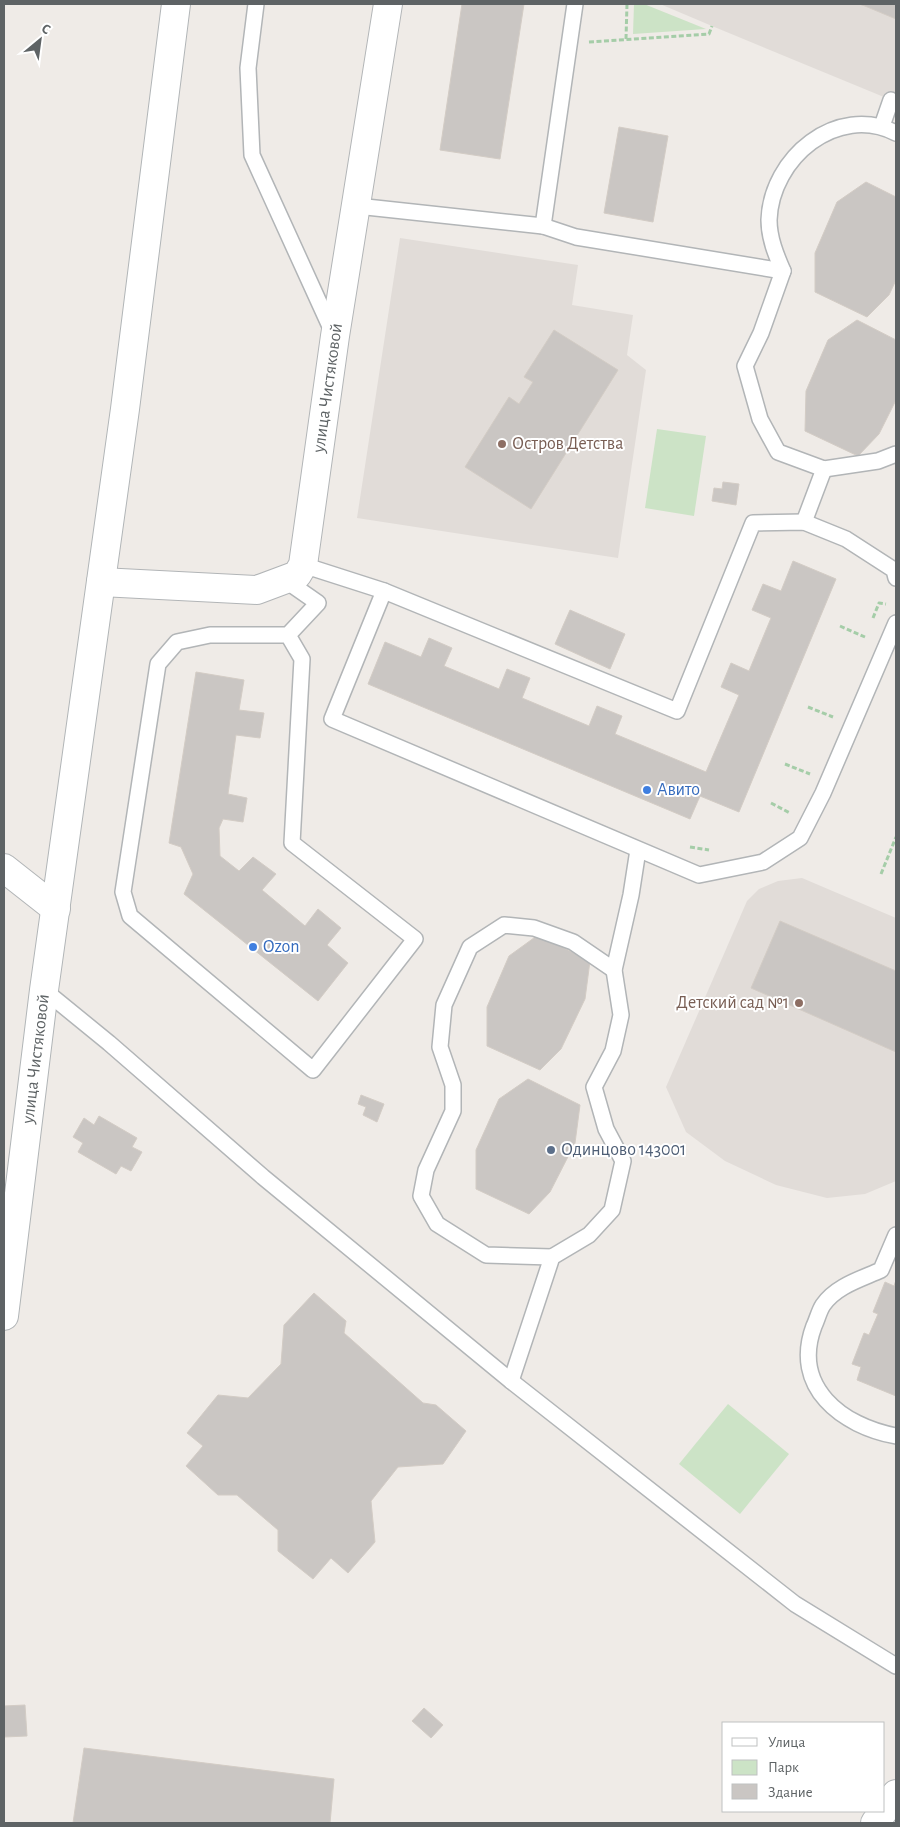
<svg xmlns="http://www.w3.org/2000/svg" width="900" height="1827" font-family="'Alegreya Sans',sans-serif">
  <rect width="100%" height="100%" fill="#efebe7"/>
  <!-- education -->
  <g fill="#e1dcd8">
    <path d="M660 4H896V102L712 26Z"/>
    <path d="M400 238 578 265 572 305 633 315 627 355 646 370 618 558 357 518Z"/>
    <path d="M802 878 896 918V1181L865 1194 827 1198 776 1185 725 1161 686 1132 666 1087 747 901 759 889 778 881Z"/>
  </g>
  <!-- green -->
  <g fill="#cce3c6">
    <path d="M634 4H644L706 29 633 34Z"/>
    <path d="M657 429 706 436 694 516 645 508Z"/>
    <path d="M728 1404 789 1454 740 1514 679 1464Z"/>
  </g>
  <!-- building -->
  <g fill="#cac6c3" stroke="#d3ccc5">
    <path d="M462 4H524L500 159 440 150Z"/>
    <path d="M859 4H896V19L865 6Z"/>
    <path d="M619 127 668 136 653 222 604 213Z"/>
    <path d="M866 182 896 197V280L889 295 867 317 815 292V253L837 202Z"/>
    <path d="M857 320 896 340V400L879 434 858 456 805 431 806 391 828 340Z"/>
    <path d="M554 330 618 370 531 509 465 467 509 397 519 404 533 382 524 377Z"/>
    <path d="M723 482 739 484 736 505 712 501 714 488 722 489Z"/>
    <path d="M793 561 836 579 739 812 700 796 690 819 368 684 385 642 421 657 429 638 452 648 444 666 499 689 507 669 530 678 522 698 589 726 597 706 622 716 615 734 706 772 739 695 721 687 731 663 749 671 771 618 752 610 763 584 781 591Z"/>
    <path d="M570 610 625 634 610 669 555 644Z"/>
    <path d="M196 672 244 680 239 710 264 713 260 738 236 735 228 794 247 798 243 822 223 819 219 828 220 856 239 871 253 857 276 874 262 890 305 926 318 909 341 928 327 945 348 963 318 1001 184 894 193 874 181 847 169 843Z"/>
    <path d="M780 921 896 971V1052L751 988Z"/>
    <path d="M538 935 590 961 585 999 561 1049 540 1070 487 1046V1007L509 956Z"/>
    <path d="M528 1079 580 1105 575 1143 550 1192 529 1214 476 1189V1150L499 1099Z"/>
    <path d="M361 1095 384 1104 377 1122 363 1115 366 1107 358 1104Z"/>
    <path d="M99 1116 137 1138 132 1147 142 1152 131 1171 121 1166 116 1174 78 1152 83 1143 73 1137 84 1118 94 1125Z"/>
    <path d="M896 1280V1396L857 1380 861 1367 852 1364 864 1333 869 1335 878 1314 873 1312 885 1282 894 1286Z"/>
    <path d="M314 1293 346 1321 344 1333 423 1403 436 1405 466 1431 443 1464 398 1467 371 1501 375 1542 348 1573 331 1558 313 1579 278 1551V1530L237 1495H218L186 1466 203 1446 187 1433 218 1395 248 1398 281 1364 284 1325Z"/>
    <path d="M25 1705 27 1736 4 1737V1706Z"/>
    <path d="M424 1708 443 1725 431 1738 412 1721Z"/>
    <path d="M84 1748 334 1779 330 1823H73Z"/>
  </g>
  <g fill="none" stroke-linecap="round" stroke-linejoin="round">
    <!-- lane casing -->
    <g stroke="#b2b5b7" stroke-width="18">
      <g id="lane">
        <path d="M256 4 248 68 252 155 333 333"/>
        <path d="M882 126 891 100"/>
        <path d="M896 133C837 103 771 158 769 220 769 238 776 255 783 271L761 333 745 366 760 419 778 452 824 469 878 461 896 454"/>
        <path d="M357 206 543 226 576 237 783 271"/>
        <path d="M543 226 575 4"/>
        <path d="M804 522 824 469"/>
        <path d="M303 565 384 591 677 711 753 523 804 522 846 539 894 570 896 578"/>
        <path d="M285 580 318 603 288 635 302 659 292 843 415 939 313 1070 130 916 123 892 158 664 177 642 210 635H288"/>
        <path d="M384 591 332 719 699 875 763 862 800 838 823 793 896 623"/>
        <path d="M44 990 109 1043 263 1177 511 1381 795 1604 896 1666"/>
        <path d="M896 1235 881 1270C861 1279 836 1286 823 1305 819 1311 817 1320 814 1326 791 1387 842 1426 896 1436"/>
        <path d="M552 1257 486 1255 437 1224 421 1196 426 1170 453 1111V1085L440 1047 444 1005 470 947 504 925 534 928 573 942 614 970"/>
        <path d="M511 1381 552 1257 589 1235 612 1210 623 1161 606 1129 594 1087 613 1051 621 1015 614 970 631 895 638 850"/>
      </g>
    </g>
    <!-- street casing -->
    <g stroke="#b2b5b7" stroke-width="30">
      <g id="street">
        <path d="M101 582 257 590 297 575 303 565 335 336 388 4"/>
        <path d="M4 868 56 909"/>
      </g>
    </g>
    <!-- secondary casing -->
    <g stroke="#b1b5b7" stroke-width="30">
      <g id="secondary">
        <path d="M4 1316 44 990 125 409 176 4"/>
        <path d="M875 1823 896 1794"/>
      </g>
    </g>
    <!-- path -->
    <g stroke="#a5cda8" stroke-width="3" stroke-dasharray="5 2.5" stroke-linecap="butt">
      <path d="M626 39 627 4"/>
      <path d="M589 42 709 34 712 26"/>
      <path d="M873 618 879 603 886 604"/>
      <path d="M840 626 865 637"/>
      <path d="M808 707 833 717"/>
      <path d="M785 764 810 774"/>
      <path d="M771 803 790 813"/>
      <path d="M690 847 709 850"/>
      <path d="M881 874 896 837"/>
    </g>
    <!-- lane -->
    <use href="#lane" stroke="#fff" stroke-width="15"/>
    <!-- street -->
    <use href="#street" stroke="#fff" stroke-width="28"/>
    <!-- secondary -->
    <use href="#secondary" stroke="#fff" stroke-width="28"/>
  </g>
  <!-- markers -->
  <g fill="#8d6e63" stroke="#fff" stroke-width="2">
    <circle cx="502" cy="444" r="5"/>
    <circle cx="799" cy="1003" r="5"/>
  </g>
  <g fill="#3f7fe0" stroke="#fff" stroke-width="2">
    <circle cx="647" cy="790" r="5"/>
    <circle cx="253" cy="947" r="5"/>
  </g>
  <circle fill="#5c6f8a" stroke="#fff" stroke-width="2" cx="551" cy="1150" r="5"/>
  <g text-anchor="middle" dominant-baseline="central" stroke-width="4" stroke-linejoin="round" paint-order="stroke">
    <!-- street labels -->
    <g font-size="18" fill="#5e6365" stroke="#fff">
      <text transform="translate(328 388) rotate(-82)">улица Чистяковой</text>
      <text transform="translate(36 1059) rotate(-83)">улица Чистяковой</text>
    </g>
    <!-- education labels -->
    <g font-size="18" fill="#785e54" stroke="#fff" text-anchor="start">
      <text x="512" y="444">Остров Детства</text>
      <text x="789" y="1003" text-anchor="end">Детский сад №1</text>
    </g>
    <!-- shop labels -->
    <g font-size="18" fill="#366cbe" stroke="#fff" text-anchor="start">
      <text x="657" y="790">Авито</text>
      <text x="263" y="947">Ozon</text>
    </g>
    <!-- service labels -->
    <g font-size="18" fill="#4e5e75" stroke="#fff" text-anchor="start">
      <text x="561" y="1150">Одинцово 143001</text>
    </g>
  </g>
  <!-- border -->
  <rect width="900" height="1827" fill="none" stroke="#5e6365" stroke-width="10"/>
  <!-- legend -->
  <rect x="722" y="1722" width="162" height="90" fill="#ffffff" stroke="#bfc1c1"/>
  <rect x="732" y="1738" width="25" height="8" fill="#ffffff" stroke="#bfc1c1"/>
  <text x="768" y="1747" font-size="15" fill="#5e6365">Улица</text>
  <rect x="732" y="1760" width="25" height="15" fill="#cce3c6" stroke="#bfc1c1"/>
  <text x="768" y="1772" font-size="15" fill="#5e6365">Парк</text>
  <rect x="732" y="1784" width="25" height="15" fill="#cac6c3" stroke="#bfc1c1"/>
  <text x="768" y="1797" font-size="15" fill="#5e6365">Здание</text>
  <!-- north arrow -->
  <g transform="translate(40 40) rotate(29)" stroke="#ffffff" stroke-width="4" paint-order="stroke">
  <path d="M0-4L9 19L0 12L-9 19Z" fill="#5e6365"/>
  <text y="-8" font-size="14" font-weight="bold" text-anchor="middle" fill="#5e6365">С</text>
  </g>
</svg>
